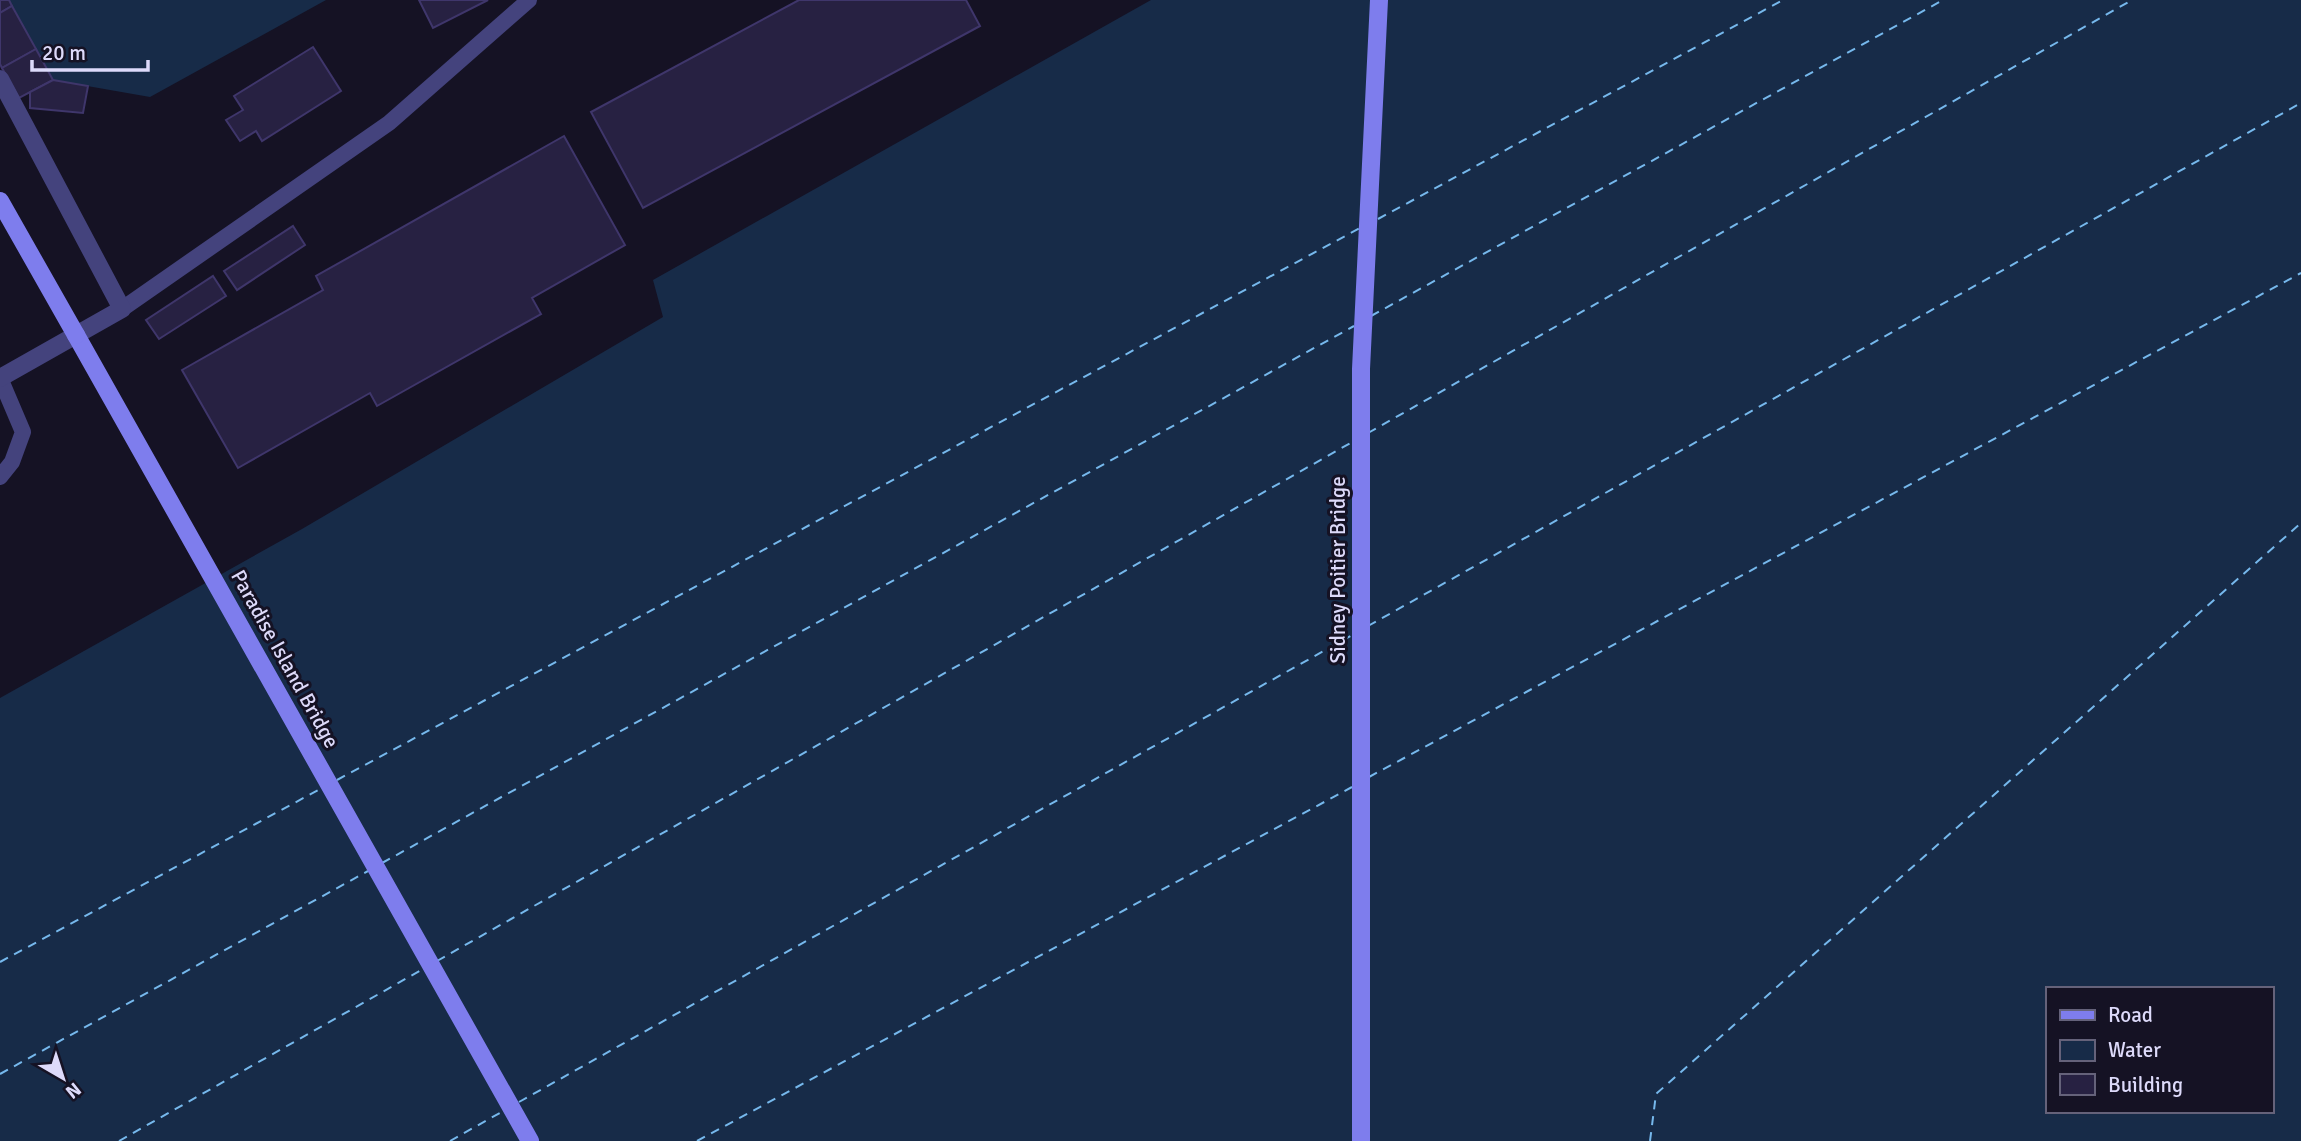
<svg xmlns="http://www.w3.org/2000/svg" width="2301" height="1141" font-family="Signika,sans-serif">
  <rect width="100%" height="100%" fill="#151224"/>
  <!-- water -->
  <g fill="#172b48" fill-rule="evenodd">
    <path d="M9 0H326L150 97 53 80Z"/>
    <path d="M1151 0H2301V1141H0V698L302 529 663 317 653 280ZM2047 989H2271V1111H2047Z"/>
  </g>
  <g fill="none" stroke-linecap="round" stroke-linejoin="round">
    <!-- ferry -->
    <g stroke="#76b8ec" stroke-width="2" stroke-dasharray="9 7" stroke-linecap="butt">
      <path d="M1378 219 1783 0"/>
      <path d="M1371 316 1943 0"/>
      <path d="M1368 433 2132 0"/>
      <path d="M1368 626 2301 103"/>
      <path d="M1369 777 2301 273"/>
      <path d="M337 780 1360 228"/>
      <path d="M382 863 1354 326"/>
      <path d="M437 961 1354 441"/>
      <path d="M0 962 322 788"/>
      <path d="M0 1074 368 871"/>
      <path d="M519 1102 1354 634"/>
      <path d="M119 1141 423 969"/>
      <path d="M450 1141 505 1110"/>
      <path d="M697 1141 1352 787"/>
      <path d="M1650 1141 1656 1094 2301 523"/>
    </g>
  </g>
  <!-- building -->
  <g fill="#272142" stroke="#3f366b" stroke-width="2">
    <path d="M0 0H9L12 6 0 13Z"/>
    <path d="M419 0H488L433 28Z"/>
    <path d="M799 0H966L980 26 643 208 591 112Z"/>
    <path d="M12 6 36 49 2 68 0 64V13Z"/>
    <path d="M313 47 341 91 262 141 256 131 240 141 226 120 243 110 234 96Z"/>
    <path d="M36 49 53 80 19 98 2 68Z"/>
    <path d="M53 80 88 86 83 113 30 108V92Z"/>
    <path d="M564 136 625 245 532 298 541 314 377 406 370 393 238 468 182 370 323 290 316 276Z"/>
    <path d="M293 226 305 245 237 290 224 271Z"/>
    <path d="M213 276 226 296 159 339 146 320Z"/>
  </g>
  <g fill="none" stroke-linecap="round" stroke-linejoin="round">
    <!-- service -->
    <g stroke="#44437d" stroke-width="16">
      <path d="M122 309 389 123 529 0"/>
      <path d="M0 378 23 432 12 462 0 477"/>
    </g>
    <!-- minor -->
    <path stroke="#44437d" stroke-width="18" d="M0 79 122 309 0 378"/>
    <!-- secondary -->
    <g stroke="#7e7ded" stroke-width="18">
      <path d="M76 335 530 1141"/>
      <path d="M1361 1141V369L1379 0"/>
    </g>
    <!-- secondary-bridge -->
    <path stroke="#7e7ded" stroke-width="18" d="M0 201 76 335"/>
  </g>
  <g text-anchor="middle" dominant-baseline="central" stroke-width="6" stroke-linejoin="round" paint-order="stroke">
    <!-- street labels -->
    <g font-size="21" fill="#dddafa" stroke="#151224">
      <text transform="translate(1338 570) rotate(-90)">Sidney Poitier Bridge</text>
      <text transform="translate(285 659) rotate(61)">Paradise Island Bridge</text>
    </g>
  </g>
  <!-- legend -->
  <rect x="2046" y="987" width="228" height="126" fill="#151224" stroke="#65627a" stroke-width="2"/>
  <rect x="2060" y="1010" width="35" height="10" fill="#7e7ded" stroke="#65627a" stroke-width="2"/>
  <text x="2108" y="1022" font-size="21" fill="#dddafa">Road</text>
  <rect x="2060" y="1040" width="35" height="21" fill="#172b48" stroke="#65627a" stroke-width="2"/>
  <text x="2108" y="1057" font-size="21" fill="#dddafa">Water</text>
  <rect x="2060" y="1074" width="35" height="21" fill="#272142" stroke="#65627a" stroke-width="2"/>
  <text x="2108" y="1092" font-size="21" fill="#dddafa">Building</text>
  <!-- north arrow -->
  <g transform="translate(63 1078) rotate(141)" stroke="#151224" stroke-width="5" paint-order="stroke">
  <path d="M0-5L12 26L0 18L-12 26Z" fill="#dddafa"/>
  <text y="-10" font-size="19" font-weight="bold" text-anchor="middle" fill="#dddafa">N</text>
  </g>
  <!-- scale -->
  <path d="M32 60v10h116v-10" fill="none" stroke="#dddafa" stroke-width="3.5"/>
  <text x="42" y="60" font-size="21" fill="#dddafa" stroke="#151224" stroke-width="5" paint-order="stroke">20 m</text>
</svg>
